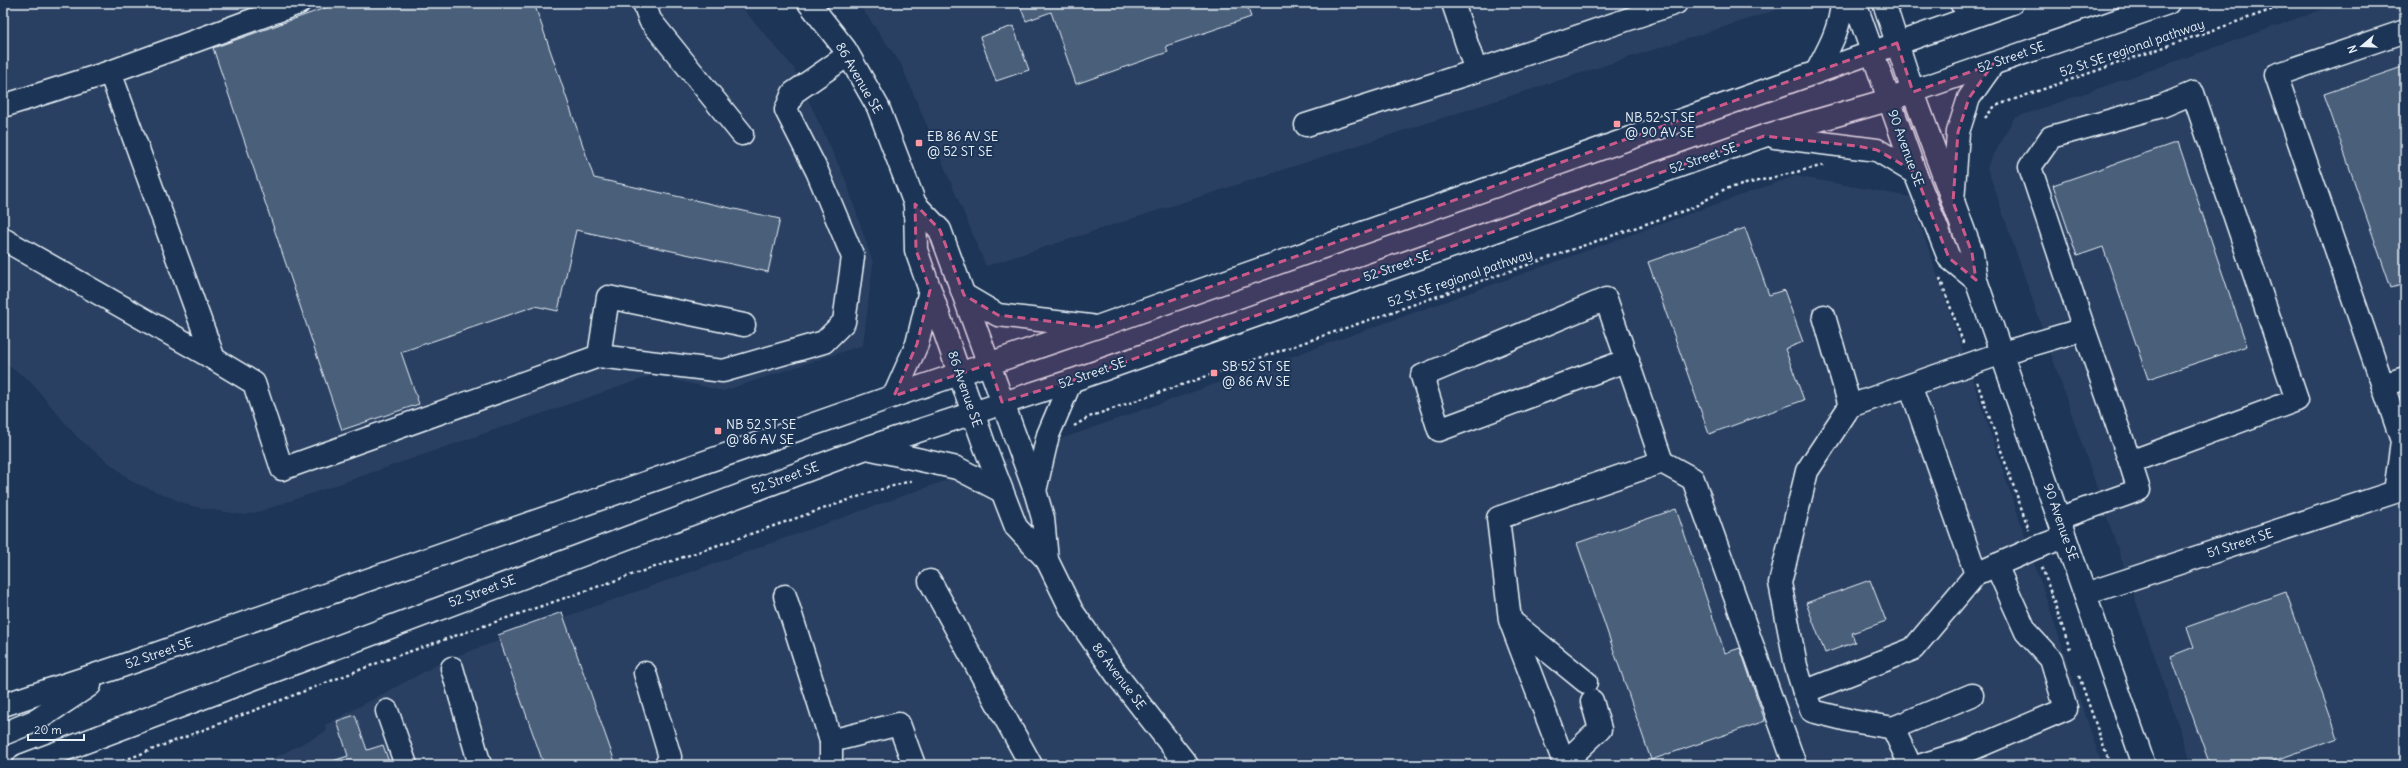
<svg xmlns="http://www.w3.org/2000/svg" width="2408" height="768" font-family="Delius,sans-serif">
  <rect width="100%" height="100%" fill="#1d3557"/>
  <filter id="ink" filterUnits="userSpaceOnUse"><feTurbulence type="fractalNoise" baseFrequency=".025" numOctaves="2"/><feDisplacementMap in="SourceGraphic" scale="8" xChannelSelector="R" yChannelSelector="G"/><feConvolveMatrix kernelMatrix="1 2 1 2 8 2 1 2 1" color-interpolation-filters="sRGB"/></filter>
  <g filter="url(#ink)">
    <!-- built -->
    <g fill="#2a4162">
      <path d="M3 3H738L793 67 846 181 873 263 863 345 723 391 653 375 258 512 244 515 191 506 133 482 77 437 29 380 3 362Z"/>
      <path d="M858 3H1797L986 266 901 64Z"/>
      <path d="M2341 3H2405V765H2192L1987 167 2014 118Z"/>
      <path d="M1795 176 1911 197 2102 765H260L327 731 325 725 448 659Z"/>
    </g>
    <!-- building -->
    <g fill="#495e7a" stroke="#e8f1f8">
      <path d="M339 3H534L594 178 780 219 768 272 576 230 558 311 535 306 401 352 419 404 342 430 213 48Z"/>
      <path d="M1019 3H1246L1251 17 1166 46 1168 52 1076 84 1051 12 1026 21Z"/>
      <path d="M1013 26 1029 70 996 81 980 37Z"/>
      <path d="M2405 66V284L2391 288 2324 94Z"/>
      <path d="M2178 142 2247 346 2148 379 2103 247 2077 256 2053 185Z"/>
      <path d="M1745 228 1769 295 1784 290 1803 342 1785 349 1804 400 1709 434 1648 262Z"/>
      <path d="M1676 509 1725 653 1740 648 1765 721 1651 760 1577 543Z"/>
      <path d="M1870 580 1886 621 1852 633 1855 642 1825 653 1806 603Z"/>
      <path d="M2286 592 2338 738 2262 765H2210L2171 656 2194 647 2187 627Z"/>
      <path d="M562 612 616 765H544L498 635Z"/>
      <path d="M355 715 367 750 383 745 390 765H330V762L348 756 337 721Z"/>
    </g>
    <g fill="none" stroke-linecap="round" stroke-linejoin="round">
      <!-- minor casing -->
      <g stroke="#e8f1f8" stroke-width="25">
        <g id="minor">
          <path d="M644 3 650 20 742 134"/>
          <path d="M809 3 845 49 878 107 915 204 916 250 985 447 1016 527 1047 560 1072 611 1119 678 1187 765"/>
          <path d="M1855 3 1915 173 1949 258 1976 280"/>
          <path d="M1884 3 1913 92 1972 253 1976 280 2144 765"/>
          <path d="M1476 71 1676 3"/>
          <path d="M3 106 110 72 299 3"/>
          <path d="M1306 125 1476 71 1453 3"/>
          <path d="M915 204 940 230 1035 491 1043 518 1047 560"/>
          <path d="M3 239 214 359 110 72"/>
          <path d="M1824 316 1850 406"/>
          <path d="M599 356 608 297 744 325"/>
          <path d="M214 359 254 383 282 469 599 356 723 371 824 342 844 322 853 257 817 171 786 110 793 93 848 55"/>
          <path d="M1628 360 1439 430 1422 376 1606 299 1662 462"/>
          <path d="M1910 385 1976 574 1913 649 1804 692 1796 666 1780 583 1807 471 1850 406 2002 353 2084 329 2030 167 2051 137 2162 106 2193 93 2297 400 2130 462 2084 329"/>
          <path d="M2383 385 2405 378"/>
          <path d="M2060 518 2139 490 2130 462"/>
          <path d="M1983 571 2035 548 2065 537"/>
          <path d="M930 581 1031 765"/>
          <path d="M2085 594 2395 492 2402 441 2276 75 2405 31"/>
          <path d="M785 596 831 741"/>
          <path d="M1511 621 1586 682"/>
          <path d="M452 668 480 765"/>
          <path d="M645 673 670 757 666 765"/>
          <path d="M1804 692 1812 711 1852 721 1894 728"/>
          <path d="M387 711 406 765"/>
          <path d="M1564 763 1600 729 1592 701"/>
          <path d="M831 765V741L899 724 914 765"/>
          <path d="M1565 765 1510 620 1498 518 1662 462 1693 479 1795 765"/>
          <path d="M1910 765 1893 728 1972 695"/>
          <path d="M1922 765 1970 750 2066 709 2051 659 2026 632 1996 565"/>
        </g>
      </g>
      <!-- major casing -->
      <g stroke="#e8f1f8" stroke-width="25">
        <g id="major">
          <path d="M1961 3 1995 6"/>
          <path d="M1817 71C1829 48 1840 29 1842 3"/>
          <path d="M1775 137 1877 150 1915 173"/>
          <path d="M1953 202 1958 132 1969 98 1993 64"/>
          <path d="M964 295 998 315 1090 326"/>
          <path d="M894 396 917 344 930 290"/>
          <path d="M867 448 957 468 1001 491"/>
          <path d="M1035 491 1048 435 1071 381"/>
          <path d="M3 705 113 669 894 396 1097 327 2012 3"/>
          <path d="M3 734 37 720 90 685"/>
          <path d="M24 765 866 448 1071 381 1764 136 1888 100 2168 3"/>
        </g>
      </g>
      <!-- path -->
      <g stroke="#e8f1f8" stroke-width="2.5" stroke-dasharray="3 3" stroke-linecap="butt">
        <path d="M1985 118 1995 106 2291 3"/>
        <path d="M1940 278 1964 345"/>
        <path d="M1977 382 2029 530"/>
        <path d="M1074 426 1089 417 1666 217 1692 208 1725 189 1825 165"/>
        <path d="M2042 567 2070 649"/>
        <path d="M2079 676 2110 765"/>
        <path d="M112 765 388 659 872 492 914 480"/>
      </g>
      <!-- minor -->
      <use href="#minor" stroke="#1d3557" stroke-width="22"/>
      <!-- major -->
      <use href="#major" stroke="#1d3557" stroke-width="22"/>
    </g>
  </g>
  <!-- marked area -->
  <path fill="#cd598a" fill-opacity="0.2" stroke="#cd598a" stroke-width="3" stroke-dasharray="8 5" stroke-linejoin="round" d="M1897 43 1913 92 1993 64 1969 98 1958 132 1953 202 1972 253 1976 280 1949 258 1915 173 1898 162 1877 150 1857 146 1764 136 1071 381 1002 402 989 364 894 396 917 344 930 290 916 250 915 204 940 230 964 295 998 315 1097 327Z"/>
  <!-- markers -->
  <g fill="#ff9aa2" stroke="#1d3557" stroke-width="1.5">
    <rect x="1613" y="120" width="8" height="8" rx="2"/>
    <rect x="915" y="139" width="8" height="8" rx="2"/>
    <rect x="1210" y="369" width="8" height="8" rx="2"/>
    <rect x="714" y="427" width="8" height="8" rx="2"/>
  </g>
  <g text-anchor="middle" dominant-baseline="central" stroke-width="4" stroke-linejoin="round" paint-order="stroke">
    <!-- street labels -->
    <g font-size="13" fill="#e8f1f8" stroke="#1d3557">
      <text transform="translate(2132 48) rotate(-19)">52 St SE regional pathway</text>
      <text transform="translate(2011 57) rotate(-19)">52 Street SE</text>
      <text transform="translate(859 78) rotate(60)">86 Avenue SE</text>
      <text transform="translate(1906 148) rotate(70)">90 Avenue SE</text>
      <text transform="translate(1703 158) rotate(-19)">52 Street SE</text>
      <text transform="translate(1397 266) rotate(-19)">52 Street SE</text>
      <text transform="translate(1460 278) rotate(-19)">52 St SE regional pathway</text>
      <text transform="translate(1092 373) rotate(-19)">52 Street SE</text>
      <text transform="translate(965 389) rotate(71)">86 Avenue SE</text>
      <text transform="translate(785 478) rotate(-20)">52 Street SE</text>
      <text transform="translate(2061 522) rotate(71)">90 Avenue SE</text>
      <text transform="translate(2240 543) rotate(-18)">51 Street SE</text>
      <text transform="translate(482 591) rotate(-20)">52 Street SE</text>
      <text transform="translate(159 653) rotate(-19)">52 Street SE</text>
      <text transform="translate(1119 676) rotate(53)">86 Avenue SE</text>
    </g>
    <!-- poi labels -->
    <g font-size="13" fill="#e8f1f8" stroke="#1d3557" text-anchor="start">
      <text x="1625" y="117">NB 52 ST SE<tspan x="1625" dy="15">@ 90 AV SE</tspan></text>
      <text x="927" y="136">EB 86 AV SE<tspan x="927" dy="15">@ 52 ST SE</tspan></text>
      <text x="1222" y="366">SB 52 ST SE<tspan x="1222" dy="15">@ 86 AV SE</tspan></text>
      <text x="726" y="424">NB 52 ST SE<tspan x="726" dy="15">@ 86 AV SE</tspan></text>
    </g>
  </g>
  <!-- margin -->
  <rect width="2408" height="768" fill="none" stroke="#1d3557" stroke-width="16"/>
  <rect x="8" y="8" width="2392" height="752" fill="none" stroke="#e8f1f8" stroke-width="1.5" filter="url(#ink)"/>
  <!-- north arrow -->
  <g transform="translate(2362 46) rotate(251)" stroke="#1d3557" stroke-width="3" paint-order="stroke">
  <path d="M0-3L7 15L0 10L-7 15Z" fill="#e8f1f8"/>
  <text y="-6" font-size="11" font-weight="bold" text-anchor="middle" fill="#e8f1f8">N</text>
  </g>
  <!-- scale -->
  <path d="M28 734v6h56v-6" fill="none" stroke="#e8f1f8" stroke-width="2"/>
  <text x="34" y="734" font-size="12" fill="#e8f1f8" stroke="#1d3557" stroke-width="3" paint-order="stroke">20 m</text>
</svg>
